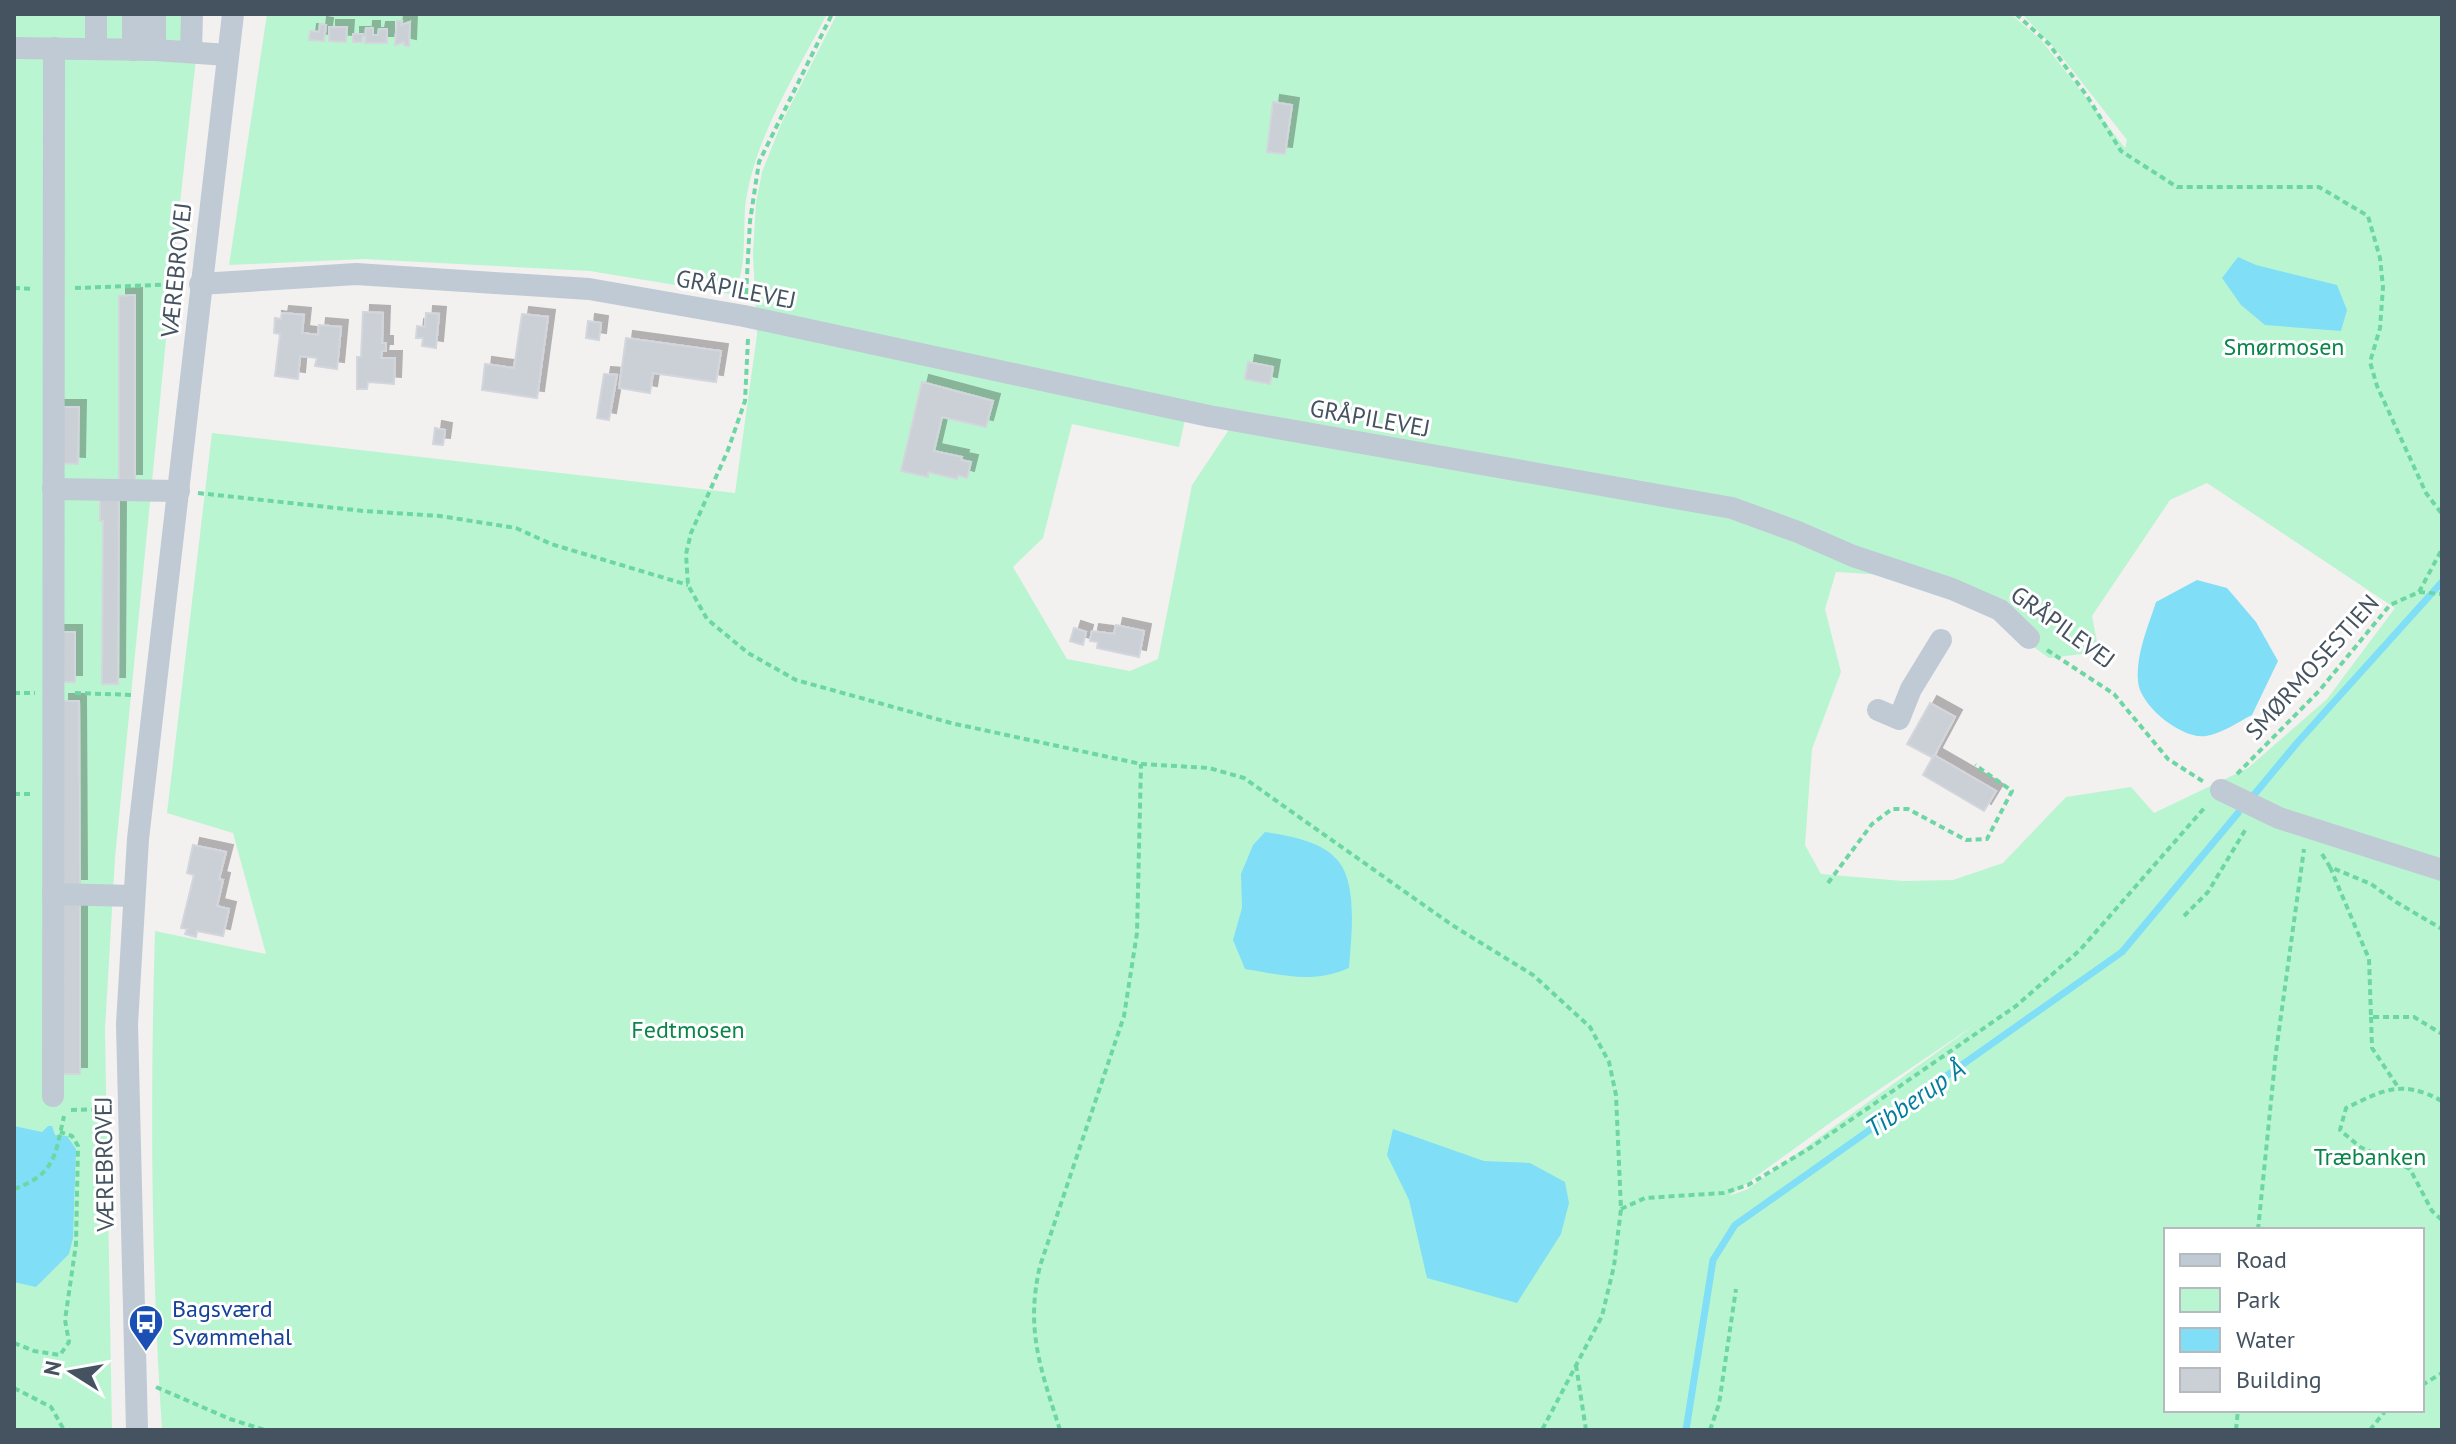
<svg xmlns="http://www.w3.org/2000/svg" width="2456" height="1444" font-family="'PT Sans',sans-serif">
  <defs>
    <filter id="shadow"><feDropShadow dx="7" dy="-7" stdDeviation="0" flood-color="#0004"/></filter>
  </defs>
  <rect width="100%" height="100%" fill="#f3f0f0"/>
  <!-- green -->
  <g fill="#baf5d1" fill-rule="evenodd">
    <path d="M14 14H201L175 248 115 858 105 1030 112 1430H14Z"/>
    <path d="M267 14H827C796 74 757 133 746 200 742 224 749 280 730 294L590 271 364 259 229 265Z"/>
    <path d="M837 14H2011L2042 41 2125 148 2127 140 2059 53 2022 14H2442V1430H162C151 1264 150 1097 155 931L266 954 233 833 167 813 212 433 735 493 757 335 753 254 756 203 762 172 782 122ZM1188 406 1238 416 1192 485 1158 659 1130 671 1067 659 1013 567 1043 538 1072 424 1179 447ZM2207 483 2395 608 2327 699 2248 768 2154 813 2131 787 2066 797 2003 863 1953 880 1903 881 1821 874 1805 845 1812 749 1841 672 1825 609 1836 572 1885 575 1987 613 2049 658 2099 652 2092 616 2170 500ZM1976 1024 1748 1189 1729 1196 1834 1120ZM2166 1230H2422V1410H2166Z"/>
  </g>
  <!-- water -->
  <g fill="#81def7">
    <path d="M2238 257 2256 265 2337 285 2347 310 2341 331 2265 325 2241 305 2222 278Z"/>
    <path d="M2197 580 2227 588 2256 622 2278 661 2252 715C2238 722 2221 734 2206 736 2182 740 2139 705 2138 681 2136 654 2148 627 2156 602Z"/>
    <path d="M1265 832C1289 836 1323 841 1339 862 1358 886 1351 940 1349 968 1313 984 1282 975 1245 969L1233 940 1242 908 1241 874 1253 845Z"/>
    <path d="M14 1126 42 1132 48 1126H52L55 1135 67 1136 76 1149 73 1238 69 1254 36 1287 14 1282Z"/>
    <path d="M1393 1129 1484 1161 1530 1163 1565 1182 1569 1203 1561 1234 1517 1303 1427 1278 1409 1200 1387 1155Z"/>
  </g>
  <g fill="none" stroke-linecap="round" stroke-linejoin="round">
    <!-- stream -->
    <g stroke="#81def7" stroke-width="7">
      <path d="M2253 796 2297 743 2442 582"/>
      <path d="M1686 1430 1713 1260 1735 1225 2122 952 2238 813"/>
    </g>
  </g>
  <!-- building -->
  <g fill="#cbcfd6" stroke="#d3d6dc" stroke-width="2" filter="url(#shadow)">
    <path d="M397 21H402L401 25 410 22 409 46 404 45V42L395 45Z"/>
    <path d="M320 24 326 25 324 41 309 40 310 31 319 32Z"/>
    <path d="M329 27H347L346 42 329 41Z"/>
    <path d="M366 28H373V35H378L379 29H387V43H365Z"/>
    <path d="M353 34H363L362 42H353Z"/>
    <path d="M1273 102 1292 105 1285 154 1267 152Z"/>
    <path d="M135 295V481H119V296Z"/>
    <path d="M363 312 383 313 382 343H386V351H382L381 358H395L394 384 368 382 367 389H357V357H361Z"/>
    <path d="M282 313 304 315 302 333 318 335 319 325 341 327 337 369 315 366 317 358 300 356 298 379 275 376 280 334 274 333 275 318 281 319Z"/>
    <path d="M426 313 439 314 436 348 422 346 423 338H416L417 326 425 327Z"/>
    <path d="M522 314 548 317 537 398 482 390 485 364 514 368Z"/>
    <path d="M588 321 601 323 599 340 586 338Z"/>
    <path d="M626 338 721 351 716 382 653 373 650 393 619 388Z"/>
    <path d="M1248 362 1273 367 1270 384 1245 379Z"/>
    <path d="M604 374 617 375 609 420 597 418Z"/>
    <path d="M922 382 993 401 986 427 942 417 934 451 962 457 961 460 971 462 967 478 958 475 957 479 928 472V477L901 471Z"/>
    <path d="M58 407H79L78 464 58 463Z"/>
    <path d="M435 428 445 430 443 445 433 444Z"/>
    <path d="M100 499H119L118 684H102L103 521H100Z"/>
    <path d="M1116 625 1144 631 1139 657 1097 648 1098 642 1090 641 1092 631 1114 634Z"/>
    <path d="M1074 628 1086 632 1083 645 1070 641Z"/>
    <rect x="54" y="632" width="21" height="50"/>
    <path d="M62 701H79L80 886H63Z"/>
    <path d="M1930 703 1955 717 1933 758 1907 744Z"/>
    <path d="M1934 755 1996 791 1984 811 1923 775Z"/>
    <path d="M193 845 226 852 219 879 223 880 217 906 229 909 223 936 197 931 196 937 185 934 187 929 181 928 194 875 187 873Z"/>
    <rect x="63" y="904" width="17" height="170"/>
  </g>
  <g fill="none" stroke-linecap="round" stroke-linejoin="round">
    <!-- path -->
    <g stroke="#6dd7a4" stroke-width="4" stroke-dasharray="6 4" stroke-linecap="butt">
      <path d="M2016 14 2049 44 2087 96 2121 151 2177 187H2319L2368 216 2380 258 2383 287 2380 328 2370 362 2377 386 2426 493 2442 514"/>
      <path d="M14 288 34 289"/>
      <path d="M75 288 182 284"/>
      <path d="M746 294 750 221 759 162 832 14"/>
      <path d="M748 339 745 401 728 450 691 533 686 554 688 585 707 619 748 653 796 680 951 723 1141 764 1209 768 1244 778 1452 925 1533 975 1590 1027 1609 1062 1616 1095 1621 1209 1614 1266 1602 1316 1542 1430"/>
      <path d="M198 493 364 511 440 516 516 528 551 544 688 585"/>
      <path d="M2419 592 2442 549"/>
      <path d="M2047 650 2114 694 2168 759 2204 782"/>
      <path d="M14 693H35"/>
      <path d="M75 693 134 695"/>
      <path d="M2237 774 2319 691 2390 605 2419 592 2442 594"/>
      <path d="M14 794H32"/>
      <path d="M2322 854 2330 867 2371 884 2396 902 2442 929"/>
      <path d="M2330 867 2369 959 2371 1017H2414L2442 1034"/>
      <path d="M1828 883 1872 824 1892 809H1908L1966 840 1987 839 2012 791 1975 765"/>
      <path d="M2184 916 2208 892 2247 827"/>
      <path d="M2371 1017 2372 1048 2398 1087"/>
      <path d="M2442 1101C2401 1079 2384 1090 2346 1108L2340 1130 2360 1147 2410 1169 2432 1211 2442 1220"/>
      <path d="M71 1110 110 1109"/>
      <path d="M14 1189C56 1174 55 1155 64 1116"/>
      <path d="M1621 1209 1645 1198 1723 1193 1748 1185 1810 1148 2016 1006 2080 950 2206 806"/>
      <path d="M2258 1230 2276 1052 2304 849"/>
      <path d="M14 1343 34 1351 60 1355 69 1342 65 1320 76 1244 78 1146 72 1136 60 1132"/>
      <path d="M1576 1365 1586 1430"/>
      <path d="M2422 1385 2442 1373"/>
      <path d="M156 1387 230 1419 265 1430"/>
      <path d="M14 1388 51 1407 64 1430"/>
      <path d="M1060 1430C1041 1370 1025 1330 1040 1266L1124 1016 1137 933 1141 764"/>
      <path d="M1710 1430 1719 1404 1736 1289"/>
      <path d="M2236 1430 2238 1410"/>
      <path d="M2370 1430 2386 1410"/>
    </g>
    <!-- minor -->
    <g stroke="#bfcad4" stroke-width="22">
      <path d="M14 48 155 50 228 55"/>
      <path d="M96 49V14"/>
      <path d="M133 50V14"/>
      <path d="M155 50V14"/>
      <path d="M191 52 192 14"/>
      <path d="M200 284 356 274 589 289 744 316 1209 416 1732 508 1798 532 1853 556 1952 589 2000 610 2029 638"/>
      <path d="M53 489 179 491"/>
      <path d="M1878 710 1899 719 1911 689 1941 640"/>
      <path d="M2221 790 2279 818 2442 870"/>
      <path d="M53 894 134 896"/>
      <path d="M53 1096 54 48"/>
      <path d="M137 1430 127 1024 138 839 233 14"/>
    </g>
  </g>
  <!-- icons -->
  <defs>
    <g id="bus-pin" transform="scale(1.8)"><path d="M0 17L-7.5 6A9.5 9.5 0 1 1 7.5 6Z" fill="#1a4fb4" stroke="#fff"/><path d="M-5-6H5V4H4V6H2V4H-2V6H-4V4H-5ZM-3.5-4V0h7V-4ZM-3.5 1.2v1.5H-2V1.2ZM2 1.2v1.5H3.5V1.2Z" fill="#fff"/></g>
  </defs>
  <g fill-rule="evenodd">
    <use href="#bus-pin" x="146" y="1322"/>
  </g>
  <g text-anchor="middle" dominant-baseline="central" stroke-width="6" stroke-linejoin="round" paint-order="stroke">
    <!-- street labels -->
    <g font-size="24" fill="#455360" stroke="#fff">
      <text transform="translate(176 270) rotate(-84)">VÆREBROVEJ</text>
      <text transform="translate(736 289) rotate(11)">GRÅPILEVEJ</text>
      <text transform="translate(1370 418) rotate(10)">GRÅPILEVEJ</text>
      <text transform="translate(2063 627) rotate(36)">GRÅPILEVEJ</text>
      <text transform="translate(2312 667) rotate(-48)">SMØRMOSESTIEN</text>
      <text transform="translate(104 1164) rotate(-91)">VÆREBROVEJ</text>
    </g>
    <!-- park labels -->
    <g font-size="24" fill="#0b864a" stroke="#fff">
      <text x="2284" y="346">Smørmosen</text>
      <text x="688" y="1029">Fedtmosen</text>
      <text x="2370" y="1156">Træbanken</text>
    </g>
    <!-- transit labels -->
    <g font-size="24" fill="#164399" stroke="#fff" text-anchor="start">
      <text x="172" y="1308">Bagsværd<tspan x="172" dy="28">Svømmehal</tspan></text>
    </g>
    <!-- water labels -->
    <g font-size="26" font-style="italic" fill="#037d9f" stroke="#fff">
      <text transform="translate(1915 1098) rotate(-35)">Tibberup Å</text>
    </g>
  </g>
  <!-- border -->
  <rect width="2456" height="1444" fill="none" stroke="#455360" stroke-width="32"/>
  <!-- legend -->
  <rect x="2164" y="1228" width="260" height="184" fill="#ffffff" stroke="#b5babf" stroke-width="2"/>
  <rect x="2180" y="1254" width="40" height="12" fill="#bfcad4" stroke="#b5babf" stroke-width="2"/>
  <text x="2236" y="1268" font-size="24" fill="#455360">Road</text>
  <rect x="2180" y="1288" width="40" height="24" fill="#baf5d1" stroke="#b5babf" stroke-width="2"/>
  <text x="2236" y="1308" font-size="24" fill="#455360">Park</text>
  <rect x="2180" y="1328" width="40" height="24" fill="#81def7" stroke="#b5babf" stroke-width="2"/>
  <text x="2236" y="1348" font-size="24" fill="#455360">Water</text>
  <rect x="2180" y="1368" width="40" height="24" fill="#cbcfd6" stroke="#b5babf" stroke-width="2"/>
  <text x="2236" y="1388" font-size="24" fill="#455360">Building</text>
  <!-- north arrow -->
  <g transform="translate(72 1372) rotate(281)" stroke="#ffffff" stroke-width="6" paint-order="stroke">
  <path d="M0-6L14 30L0 20L-14 30Z" fill="#455360"/>
  <text y="-12" font-size="22" font-weight="bold" text-anchor="middle" fill="#455360">N</text>
  </g>
</svg>
